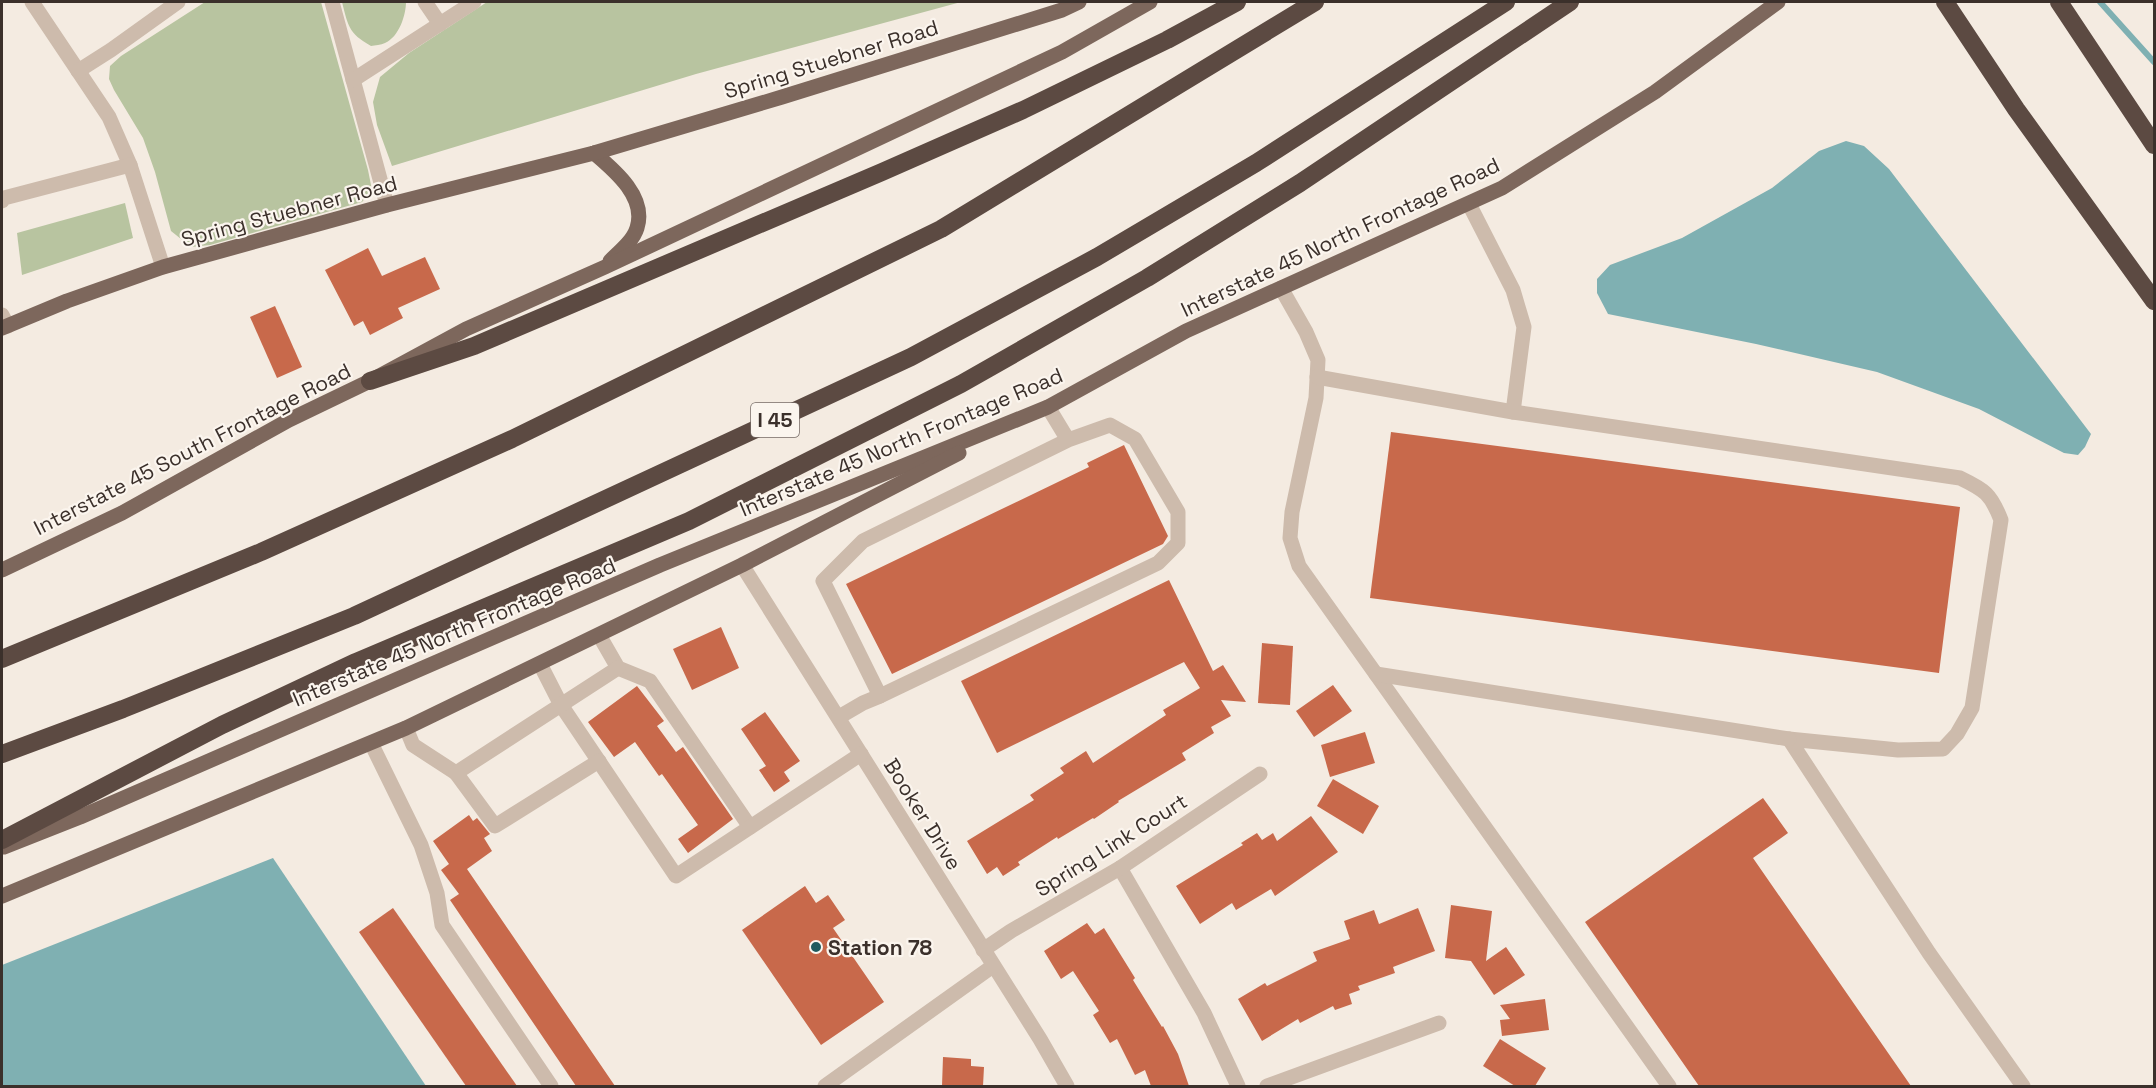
<svg xmlns="http://www.w3.org/2000/svg" width="2156" height="1088" font-family="'Space Grotesk',sans-serif">
  <rect width="100%" height="100%" fill="#f4ebe1"/>
  <!-- green -->
  <g fill="#b8c4a0">
    <path d="M205 2H321L368 170 372 190 362 202 210 245 191 247 171 231 155 172 143 138 114 90 109 79 110 66 121 56Z"/>
    <path d="M342 2H406C406 15 399 37 385 43 381 45 375 45 371 46 348 33 348 25 342 2Z"/>
    <path d="M487 2H961L696 74 392 166 377 125 373 102 380 77 409 53Z"/>
    <path d="M125 203 133 238 22 275 17 233Z"/>
  </g>
  <!-- water -->
  <g fill="#7fb0b2">
    <path d="M1846 141 1864 146 1889 169 2091 434 2085 447 2078 455 2064 453 1979 409 1877 372 1756 344 1608 314 1597 293V279L1610 265 1682 238 1772 188 1819 151Z"/>
    <path d="M273 858 426 1086H2V965Z"/>
  </g>
  <g fill="none" stroke-linecap="round" stroke-linejoin="round">
    <!-- stream -->
    <path stroke="#7fb0b2" stroke-width="6" d="M2100 2 2154 62"/>
  </g>
  <!-- building -->
  <g fill="#c8694b">
    <path d="M368 248 382 276 425 257 440 289 398 308 403 318 370 335 363 321 354 326 325 270Z"/>
    <path d="M275 306 302 367 277 378 250 317Z"/>
    <path d="M1391 432 1960 507 1939 673 1370 598Z"/>
    <path d="M1124 445 1168 536 1163 544 892 674 846 584 1089 467 1087 463Z"/>
    <path d="M1169 580 1213 671 1223 665 1246 702 1221 700 1231 716 1211 727 1214 733 1182 753 1186 760 1118 801 1119 802 1094 819 1093 818 1058 839 1057 837 1018 862 1020 865 1003 876 997 867 987 874 967 841 1034 800 1030 795 1064 773 1060 768 1086 751 1093 763 1166 715 1163 710 1200 688 1184 662 997 753 961 681Z"/>
    <path d="M721 627 739 668 692 690 673 649Z"/>
    <path d="M1262 643 1293 646 1290 705 1258 703Z"/>
    <path d="M1333 685 1352 711 1314 737 1296 711Z"/>
    <path d="M637 686 664 721 657 726 676 752 683 747 733 819 688 853 678 839 698 825 662 774 659 776 635 742 614 757 588 722Z"/>
    <path d="M765 712 800 761 784 772 790 781 774 792 759 770 766 766 741 729Z"/>
    <path d="M1365 732 1375 763 1330 777 1321 745Z"/>
    <path d="M1333 779 1379 806 1363 834 1317 806Z"/>
    <path d="M1763 798 1788 833 1753 858 1911 1086H1699L1585 922Z"/>
    <path d="M469 815 473 821 477 818 490 834 484 838 492 851 467 869 615 1086H576L450 900 459 894 441 870 449 864 433 841Z"/>
    <path d="M1311 816 1338 852 1275 896 1271 889 1236 910 1232 903 1200 924 1176 886 1243 845 1241 843 1257 833 1262 840 1273 833 1277 841Z"/>
    <path d="M805 886 816 903 828 895 845 920 833 928 884 1002 821 1045 742 930Z"/>
    <path d="M1451 905 1492 911 1486 961 1506 947 1525 975 1494 995 1471 961 1445 958Z"/>
    <path d="M393 908 517 1086H466L359 932Z"/>
    <path d="M1418 908 1435 951 1393 967 1395 973 1358 986 1360 990 1349 994 1352 1004 1335 1010 1333 1006 1300 1023 1298 1019 1262 1041 1238 999 1265 983 1267 986 1317 961 1313 952 1350 939 1344 921 1374 910 1379 924Z"/>
    <path d="M1087 923 1095 934 1104 928 1135 978 1133 980 1162 1027 1163 1026 1178 1054 1189 1086H1151L1145 1070 1135 1075 1117 1039 1110 1043 1093 1015 1099 1011 1073 971 1061 979 1044 951Z"/>
    <path d="M1545 999 1549 1030 1502 1036 1500 1020 1510 1019 1500 1005Z"/>
    <path d="M1500 1039 1546 1068 1535 1086H1515L1483 1066Z"/>
    <path d="M943 1057 971 1059V1066L984 1067 983 1086H942Z"/>
  </g>
  <g fill="none" stroke-linecap="round" stroke-linejoin="round">
    <!-- minor -->
    <g stroke="#cdbbac" stroke-width="15">
      <path d="M32 2 109 117 130 165 163 267"/>
      <path d="M332 2 387 205"/>
      <path d="M425 2 440 24"/>
      <path d="M78 71 111 50 178 2"/>
      <path d="M353 80 474 2"/>
      <path d="M2 201 4 198 130 165"/>
      <path d="M1469 204 1513 290 1524 327 1513 412"/>
      <path d="M1281 288 1306 332 1318 360 1316 398 1292 512 1290 538 1299 566 1669 1086"/>
      <path d="M2 315 8 326"/>
      <path d="M1317 377 1513 412 1960 478C1985 490 1991 494 2001 520L1972 708 1957 734 1943 749 1898 750 1789 739 1929 953 2023 1086"/>
      <path d="M1048 407 1068 440 1110 425 1135 439 1178 512V543L1158 563 880 696 823 581 863 541 1068 440"/>
      <path d="M742 565 1040 1039 1067 1086"/>
      <path d="M599 635 618 668 650 681 750 827"/>
      <path d="M540 664 561 705 676 876 861 754"/>
      <path d="M1376 674 1789 739"/>
      <path d="M839 717 863 703 880 696"/>
      <path d="M406 728 413 745 456 773"/>
      <path d="M371 743 421 845 437 893 442 925 551 1086"/>
      <path d="M599 761 495 826 456 773 618 668"/>
      <path d="M1120 868 1204 1013 1238 1086"/>
      <path d="M983 950 1011 931 1120 868 1260 774"/>
      <path d="M825 1086 993 966"/>
      <path d="M1267 1086 1439 1023"/>
    </g>
    <!-- major -->
    <g stroke="#7d675c" stroke-width="15">
      <path d="M594 153C614 170 647 197 637 228 633 241 620 251 610 261"/>
      <path d="M2 328 67 301 163 267 387 205 594 153 782 97 1062 10 1079 2"/>
      <path d="M2 570 122 513 289 420 370 381 466 329 605 267 1062 52 1150 2"/>
      <path d="M4 847 80 817 660 565 1048 407 1186 331 1502 188 1655 92 1778 2"/>
      <path d="M2 896 406 728 742 565 959 453"/>
    </g>
    <!-- highway -->
    <g stroke="#5c4a42" stroke-width="18">
      <path d="M1945 2 2016 109 2154 301"/>
      <path d="M2059 2 2154 145"/>
      <path d="M370 381 474 346 882 172 1023 110 1167 40 1237 2"/>
      <path d="M2 659 261 552 512 439 941 229 1315 2"/>
      <path d="M2 754 123 709 354 616 911 357 1097 257 1256 163 1506 2"/>
      <path d="M2 840 222 725 356 662 689 521 961 384 1147 278 1300 183 1570 2"/>
    </g>
  </g>
  <!-- markers -->
  <circle fill="#1f5a5e" stroke="#fbf5ee" stroke-width="2" cx="816" cy="947" r="6"/>
  <g text-anchor="middle" dominant-baseline="central" stroke-width="4.5" stroke-linejoin="round" paint-order="stroke">
    <!-- shield labels -->
    <rect fill="#fbf5ee" stroke="#756b66" stroke-width="1.5" x="751" y="403" width="48" height="34" rx="4.5"/>
    <g font-size="20" font-weight="bold" fill="#3b302b">
      <text x="775" y="420">I 45</text>
    </g>
    <!-- street labels -->
    <g font-size="21" fill="#3b302b" stroke="#fbf5ee">
      <text transform="translate(831 59) rotate(-17)">Spring Stuebner Road</text>
      <text transform="translate(289 211) rotate(-15)">Spring Stuebner Road</text>
      <text transform="translate(1340 237) rotate(-25)">Interstate 45 North Frontage Road</text>
      <text transform="translate(901 442) rotate(-23)">Interstate 45 North Frontage Road</text>
      <text transform="translate(192 449) rotate(-27)">Interstate 45 South Frontage Road</text>
      <text transform="translate(454 632) rotate(-23)">Interstate 45 North Frontage Road</text>
      <text transform="translate(923 814) rotate(58)">Booker Drive</text>
      <text transform="translate(1111 845) rotate(-32)">Spring Link Court</text>
    </g>
    <!-- poi labels -->
    <g font-size="21" font-weight="bold" fill="#3b302b" stroke="#fbf5ee" text-anchor="start">
      <text x="828" y="947">Station 78</text>
    </g>
  </g>
  <!-- border -->
  <rect width="2156" height="1088" fill="none" stroke="#3b302b" stroke-width="6"/>
</svg>
